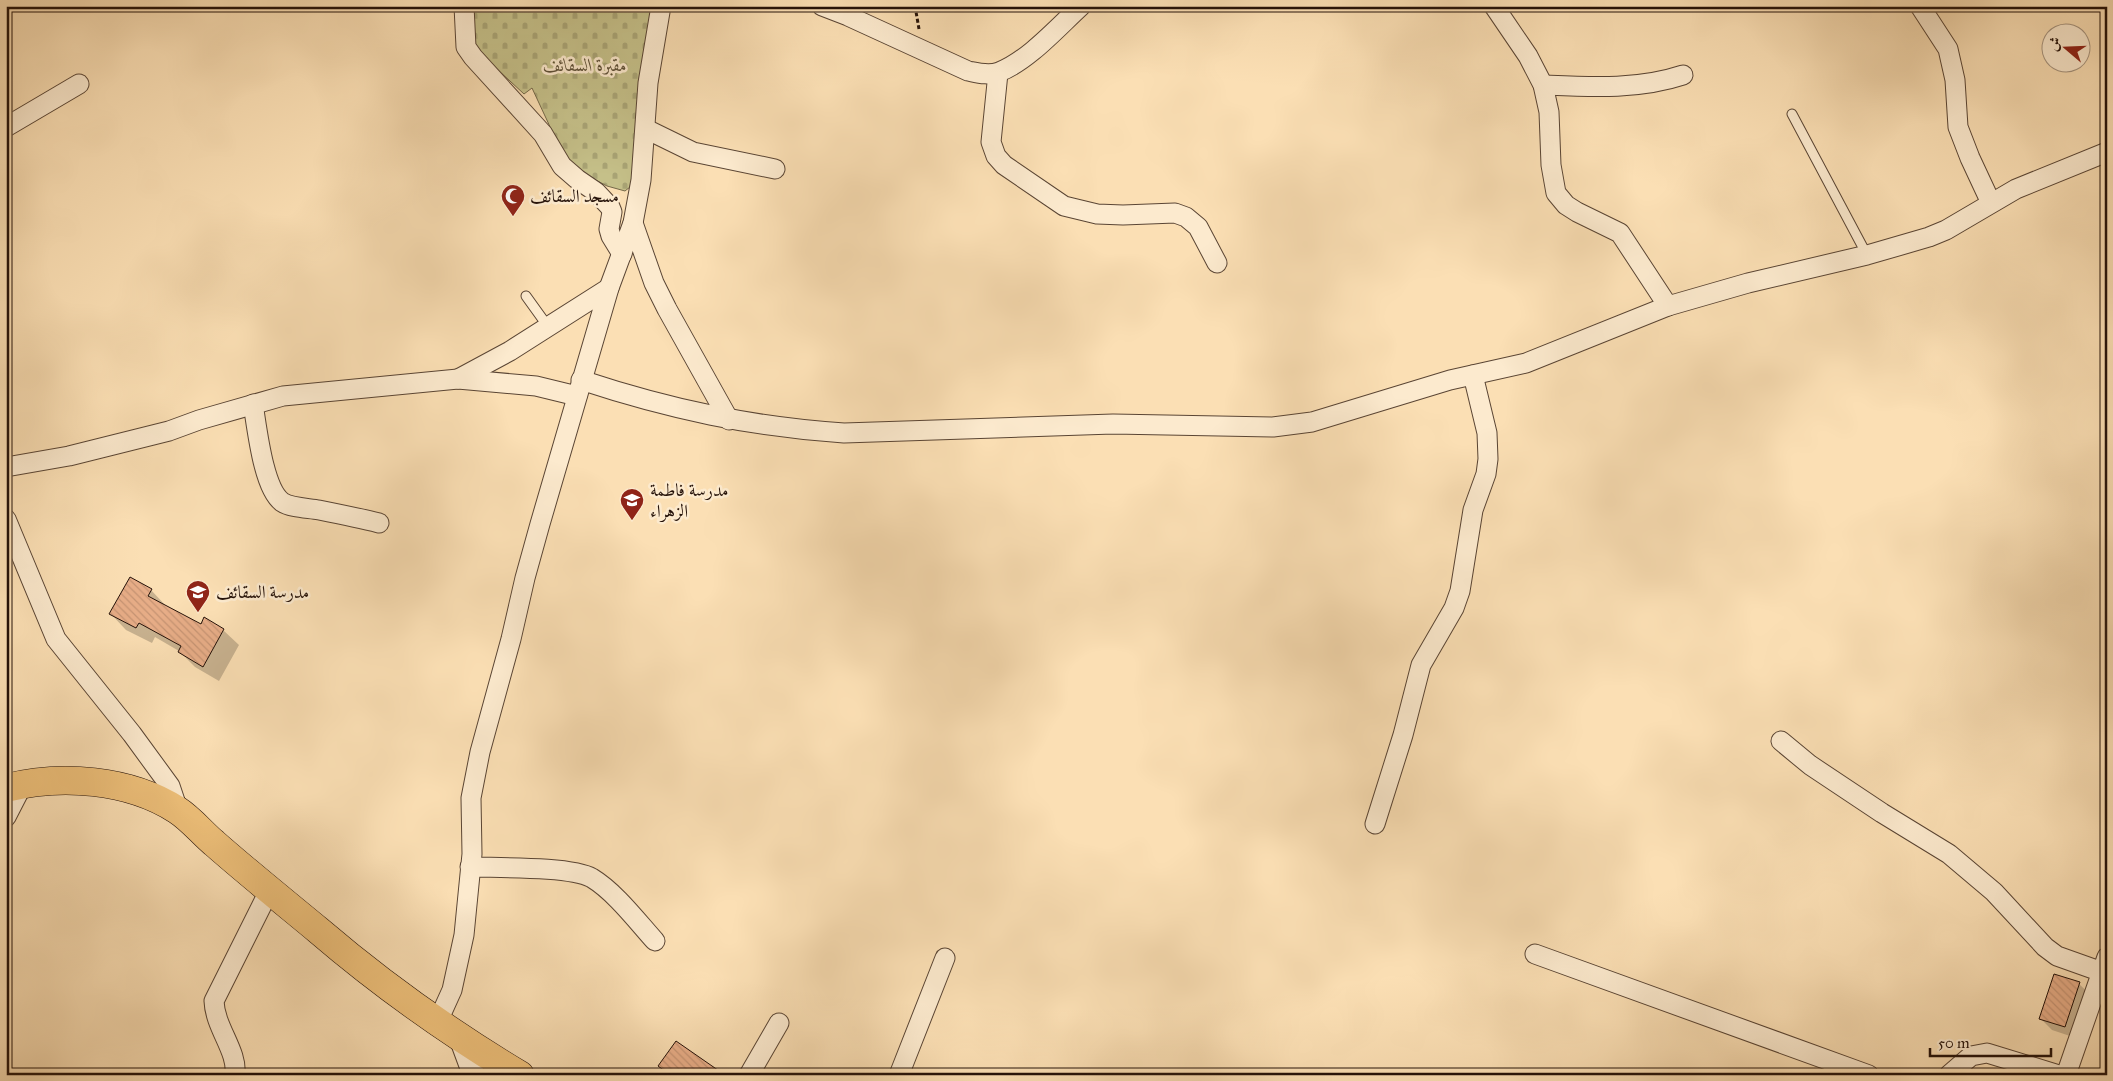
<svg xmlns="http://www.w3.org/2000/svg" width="2113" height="1081" font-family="'IM FELL Great Primer',Amiri,serif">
  <defs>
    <pattern id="cemetery-stones" width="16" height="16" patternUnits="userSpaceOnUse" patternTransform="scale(1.25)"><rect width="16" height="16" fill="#c5c089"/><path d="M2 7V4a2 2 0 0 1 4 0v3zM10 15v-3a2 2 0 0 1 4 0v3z" fill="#a9a475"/></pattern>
    <pattern id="building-back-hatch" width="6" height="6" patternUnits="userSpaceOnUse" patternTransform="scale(1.25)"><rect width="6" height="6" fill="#e7ad87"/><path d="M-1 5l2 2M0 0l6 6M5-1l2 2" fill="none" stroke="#c69473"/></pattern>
  </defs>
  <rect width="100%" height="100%" fill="#fbdfb4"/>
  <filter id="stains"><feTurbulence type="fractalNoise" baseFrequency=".004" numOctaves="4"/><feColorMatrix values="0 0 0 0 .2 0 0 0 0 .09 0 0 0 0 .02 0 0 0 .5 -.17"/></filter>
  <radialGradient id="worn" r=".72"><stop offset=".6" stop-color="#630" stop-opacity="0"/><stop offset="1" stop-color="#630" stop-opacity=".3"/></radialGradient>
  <!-- cemetery -->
  <path fill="url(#cemetery-stones)" stroke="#756949" d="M469 6H653L635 168 630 187 625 191 607 186 586 175 565 159 532 88 524 94 470 44Z"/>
  <!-- shadow -->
  <g fill="#0003">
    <path d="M151 590 166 606 201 626 223 630 239 645 219 681 195 667 179 651 155 637 152 643 126 630 111 614Z"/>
    <path d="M2079 984 2091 995 2076 1038 2052 1030 2040 1018Z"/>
  </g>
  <!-- building -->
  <g fill="url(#building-back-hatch)" stroke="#251209">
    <path d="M130 577 152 589 148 596 201 624 204 617 224 629 203 667 178 652 181 646 139 623 136 628 109 614Z"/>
    <path d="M2054 974 2080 982 2065 1027 2039 1019Z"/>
    <path d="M676 1041 725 1075H670L658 1066Z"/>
  </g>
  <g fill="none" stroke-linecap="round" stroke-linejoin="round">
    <!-- service casing -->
    <g stroke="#5a4534" stroke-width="11">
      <g id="service">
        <path d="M1792 114 1867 255"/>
        <path d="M526 296 549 328"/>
      </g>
    </g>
    <!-- minor casing -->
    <g stroke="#5a4534" stroke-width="21">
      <g id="minor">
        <path d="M464 6 466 47 473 57 543 134 562 166 577 179 596 192 610 207 612 212 609 229 611 236 622 254"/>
        <path d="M822 6 848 16 968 71C978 73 989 76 999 72 1028 61 1058 27 1081 6"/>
        <path d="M1494 6 1528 56 1543 85 1549 112 1551 165 1556 193 1566 205 1577 212 1620 233 1668 306"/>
        <path d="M1920 6 1948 49 1955 80 1958 127 1970 158 1991 203"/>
        <path d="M998 73 991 142 996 156 1004 165 1064 206 1097 214 1123 215 1175 213 1186 217 1198 227 1217 263"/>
        <path d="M1543 85C1590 87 1638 90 1683 75"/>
        <path d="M6 127 79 84"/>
        <path d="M646 129 693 152 775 169"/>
        <path d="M633 223 654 283 667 309 729 420"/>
        <path d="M458 379 510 351 609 288"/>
        <path d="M581 380C669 409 752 427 844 433L1113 424 1273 427 1312 422 1450 380 1526 363 1668 306 1748 283 1867 255 1929 237 1946 230 2016 189 2107 152"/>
        <path d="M253 404C257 427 263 488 282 502 291 508 308 508 319 510 339 514 359 518 379 523"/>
        <path d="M6 467 69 456 169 431 199 420 283 396 458 379 536 386 577 396"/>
        <path d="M6 519 56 639 132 734 170 786 178 810"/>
        <path d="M1781 741 1810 765 1882 813 1949 854 1994 892 2045 947 2057 956 2102 972"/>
        <path d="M6 817 23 784"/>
        <path d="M1375 824 1403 735 1421 665 1454 608 1460 591 1473 510 1486 474 1488 459 1487 433 1473 375"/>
        <path d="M470 867C498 868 571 866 592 878 615 892 637 921 655 941"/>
        <path d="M1535 954 1869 1075"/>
        <path d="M438 1021 452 990 464 935 472 854 471 798 480 752 511 639 525 578 540 524 609 288 633 223 641 180 648 83 661 6"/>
        <path d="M235 1075C238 1051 215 1028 214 1001L270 889"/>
        <path d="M749 1075 779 1023"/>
        <path d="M899 1075 945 958"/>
        <path d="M1949 1075 1971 1056 1987 1053 2059 1075"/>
        <path d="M2066 1075 2107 957"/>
      </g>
    </g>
    <!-- tertiary casing -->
    <g stroke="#5a4534" stroke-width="24">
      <path id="tertiary" d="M460 1037 474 1075"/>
    </g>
    <!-- primary casing -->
    <g stroke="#251209" stroke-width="29">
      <path id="primary" d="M6 788C61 774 129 779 177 810 191 819 202 833 214 843 248 873 283 901 318 930 381 984 450 1033 520 1075"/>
    </g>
    <!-- path -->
    <path stroke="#251209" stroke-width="3" stroke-dasharray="4 2.5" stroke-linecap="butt" d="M915 6 919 29"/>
    <!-- service -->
    <use href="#service" stroke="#fceace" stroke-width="9"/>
    <!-- minor -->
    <use href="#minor" stroke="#fceace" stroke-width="19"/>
    <!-- tertiary -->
    <use href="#tertiary" stroke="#fceace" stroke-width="22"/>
    <!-- primary -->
    <use href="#primary" stroke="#eec07a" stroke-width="28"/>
  </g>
  <!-- icons -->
  <defs>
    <g id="mosque-pin" transform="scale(1.25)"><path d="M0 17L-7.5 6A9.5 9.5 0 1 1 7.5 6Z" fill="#8f2418" stroke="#fceace"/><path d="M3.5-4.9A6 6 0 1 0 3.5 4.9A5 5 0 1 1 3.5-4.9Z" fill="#fff"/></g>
    <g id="school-pin" transform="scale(1.25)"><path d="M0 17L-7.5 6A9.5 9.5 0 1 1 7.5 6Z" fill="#8f2418" stroke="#fceace"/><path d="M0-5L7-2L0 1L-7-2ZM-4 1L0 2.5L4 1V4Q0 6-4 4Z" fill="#fff"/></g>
  </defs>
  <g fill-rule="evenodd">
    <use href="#mosque-pin" x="513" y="196"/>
    <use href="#school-pin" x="632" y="500"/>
    <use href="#school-pin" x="198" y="592"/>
  </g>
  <g text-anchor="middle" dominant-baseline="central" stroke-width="5" stroke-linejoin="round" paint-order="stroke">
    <!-- park labels -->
    <g font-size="18" font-style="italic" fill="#5d4f36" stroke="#fceace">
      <text x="585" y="65">مقبرة السقائف</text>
    </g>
    <!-- poi labels -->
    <g font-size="18" fill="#251209" stroke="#fceace" text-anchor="start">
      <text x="530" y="196">مسجد السقائف</text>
      <text x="650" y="490">مدرسة فاطمة<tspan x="650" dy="21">الزهراء</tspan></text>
      <text x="216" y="592">مدرسة السقائف</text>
    </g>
  </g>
  <!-- margin -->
  <rect width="2113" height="1081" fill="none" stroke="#fbdfb4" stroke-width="25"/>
  <rect x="8" y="8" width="2098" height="1066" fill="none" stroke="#251209" stroke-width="2.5"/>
  <rect x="12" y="12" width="2088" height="1056" fill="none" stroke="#251209"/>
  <!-- north arrow -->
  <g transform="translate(2066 48) rotate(289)"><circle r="24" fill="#fceace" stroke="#a6947f"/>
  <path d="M0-4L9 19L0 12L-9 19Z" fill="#8f2418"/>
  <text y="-8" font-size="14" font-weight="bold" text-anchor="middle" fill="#251209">ش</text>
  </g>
  <!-- scale -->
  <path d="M1930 1048v8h121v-8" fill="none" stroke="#251209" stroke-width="2.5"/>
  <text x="1938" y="1048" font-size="15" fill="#251209" stroke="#fceace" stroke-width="4" paint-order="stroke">50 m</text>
  <rect width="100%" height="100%" filter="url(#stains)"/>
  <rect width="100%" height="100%" fill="url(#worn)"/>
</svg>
